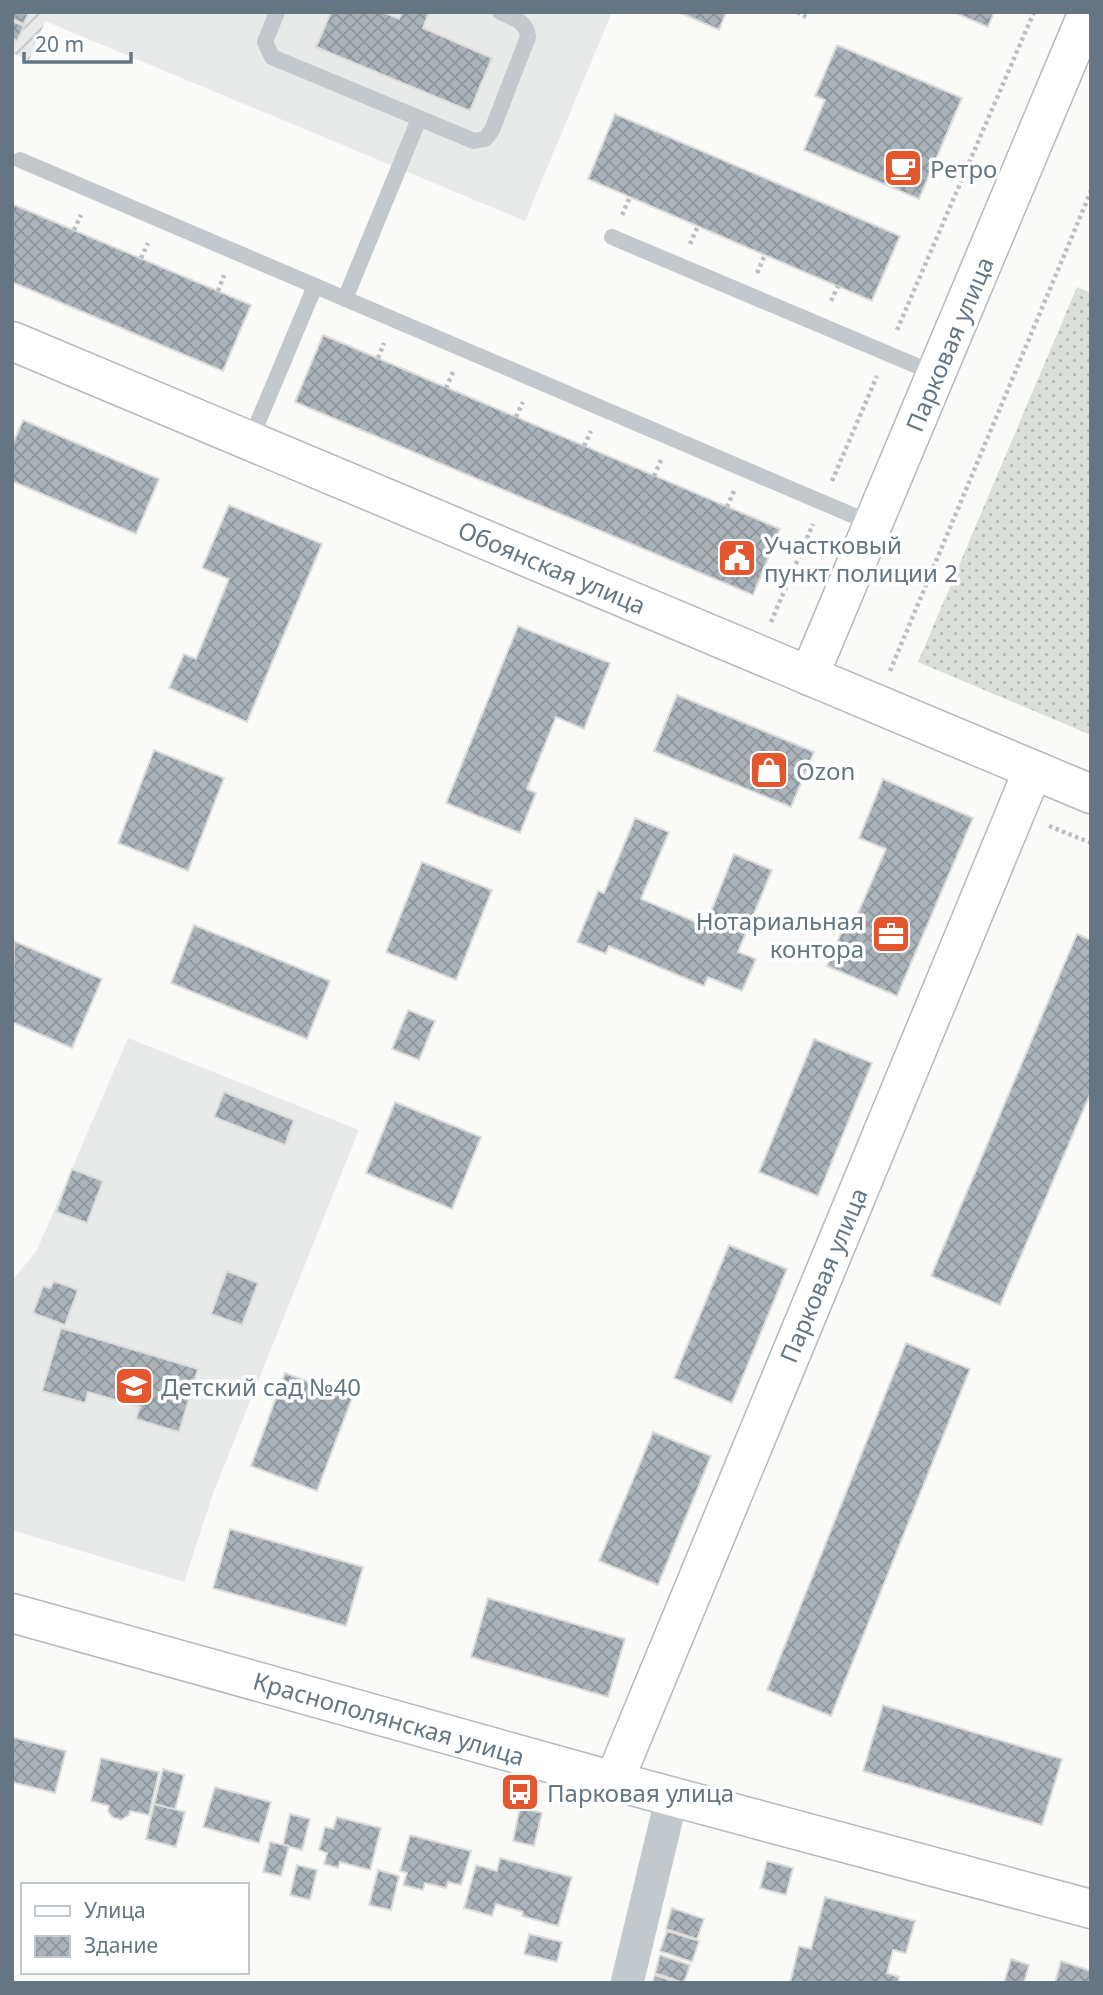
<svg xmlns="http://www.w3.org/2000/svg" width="1103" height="1995" font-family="'Noto Sans',sans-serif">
  <defs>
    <pattern id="industrial-furrows" width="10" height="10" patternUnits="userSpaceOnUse" patternTransform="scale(1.75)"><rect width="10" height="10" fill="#e8e9e9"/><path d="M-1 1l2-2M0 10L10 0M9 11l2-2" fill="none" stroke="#c0c1c2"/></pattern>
    <pattern id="grass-dots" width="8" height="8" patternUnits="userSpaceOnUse" patternTransform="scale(1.75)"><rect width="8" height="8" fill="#dadfd7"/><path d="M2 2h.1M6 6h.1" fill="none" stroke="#b4b9b4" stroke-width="1.8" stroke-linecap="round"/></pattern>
    <pattern id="building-cross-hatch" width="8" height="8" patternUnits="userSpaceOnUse" patternTransform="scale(1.75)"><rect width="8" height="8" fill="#aab3b9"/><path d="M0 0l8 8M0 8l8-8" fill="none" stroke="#8e969c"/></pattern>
  </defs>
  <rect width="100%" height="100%" fill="#fafaf8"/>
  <!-- built -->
  <g fill="#e8e9e9">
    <path d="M49 12H612L525 221 45 21Z"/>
    <path d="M128 1038 359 1130 214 1491 184 1582 12 1530V1281L37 1250Z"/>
  </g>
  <!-- industrial -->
  <path fill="url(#industrial-furrows)" d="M12 12H49L29 60 12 53Z"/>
  <!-- grass -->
  <path fill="url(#grass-dots)" d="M1077 287 1091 293V735L918 662Z"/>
  <!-- building -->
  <g fill="url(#building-cross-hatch)" stroke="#dcdcda" stroke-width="2">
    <path d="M12 12H29L24 24 12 19Z"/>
    <path d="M331 12H383L399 19 402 12H429L423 28 492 58 470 111 316 47Z"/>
    <path d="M679 12H726L719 30Z"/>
    <path d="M953 12H994L988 27Z"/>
    <path d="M12 21 24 26 17 41 12 38Z"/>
    <path d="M837 45 962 98 919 199 804 150 825 100 815 96Z"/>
    <path d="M615 114 900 236 872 301 588 179Z"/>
    <path d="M12 204 251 305 223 371 12 282Z"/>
    <path d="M323 335 780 529 753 595 295 402Z"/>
    <path d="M23 420 159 479 136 534 12 481V446Z"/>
    <path d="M229 505 322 544 247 722 169 688 184 654 196 659 229 579 202 568Z"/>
    <path d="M518 626 610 663 584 729 556 717 527 789 536 793 520 833 446 803Z"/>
    <path d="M677 695 814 752 791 807 654 751Z"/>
    <path d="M154 750 224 778 188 871 118 843Z"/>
    <path d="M883 779 973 818 897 996 827 966 844 926 851 929 886 849 859 838Z"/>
    <path d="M635 818 669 832 641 899 705 926 734 854 772 870 738 952 756 959 742 991 708 977 704 986 609 946 606 954 577 942 598 891 604 893Z"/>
    <path d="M422 862 492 890 456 980 386 952Z"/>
    <path d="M194 925 330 981 307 1039 171 983Z"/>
    <path d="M1077 934 1091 940V1092L1000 1305 931 1276Z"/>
    <path d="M14 941 102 979 72 1048 12 1022Z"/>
    <path d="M408 1010 435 1021 419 1060 392 1049Z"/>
    <path d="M814 1039 872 1063 818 1196 759 1172Z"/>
    <path d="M224 1092 294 1120 285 1145 214 1117Z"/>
    <path d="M395 1102 481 1137 452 1209 366 1173Z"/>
    <path d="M72 1169 103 1181 87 1223 56 1212Z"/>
    <path d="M729 1245 787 1269 732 1403 674 1378Z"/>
    <path d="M227 1271 258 1283 242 1325 211 1314Z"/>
    <path d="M54 1281 78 1290 65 1325 33 1313 43 1286 50 1288Z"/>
    <path d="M61 1328 198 1369 179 1432 136 1419 140 1407 88 1392 85 1403 42 1391Z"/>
    <path d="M906 1343 970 1369 831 1716 767 1690Z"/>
    <path d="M285 1373 352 1398 317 1491 251 1466Z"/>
    <path d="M653 1432 711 1456 658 1585 599 1561Z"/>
    <path d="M230 1529 363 1567 346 1626 213 1588Z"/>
    <path d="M488 1598 625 1639 608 1697 471 1657Z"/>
    <path d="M883 1705 1062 1759 1042 1825 863 1771Z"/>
    <path d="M12 1737 66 1751 55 1793 12 1782Z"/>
    <path d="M101 1758 159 1772 149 1815 130 1811 129 1815 121 1820 112 1817 108 1811 109 1806 91 1801Z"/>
    <path d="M163 1769 184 1775 175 1810 154 1804Z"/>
    <path d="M215 1787 271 1802 259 1843 203 1827Z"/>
    <path d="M154 1804 185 1812 176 1847 146 1839Z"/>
    <path d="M520 1807 542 1813 534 1846 513 1841Z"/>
    <path d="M290 1814 310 1819 302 1850 283 1845Z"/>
    <path d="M337 1817 381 1828 370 1870 340 1862 338 1868 324 1864 327 1853 319 1850 325 1827 333 1829Z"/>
    <path d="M410 1835 471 1851 461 1885 448 1882 446 1888 425 1883 423 1890 403 1885 407 1873 400 1871Z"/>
    <path d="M270 1842 289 1846 281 1876 263 1872Z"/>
    <path d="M500 1858 572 1877 558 1926 522 1916 523 1912 496 1904 492 1916 464 1908 476 1865 497 1871Z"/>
    <path d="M767 1861 793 1868 786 1895 760 1888Z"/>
    <path d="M297 1865 317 1870 310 1900 290 1895Z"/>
    <path d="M378 1870 399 1876 391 1910 369 1905Z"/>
    <path d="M825 1897 915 1921 906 1953 893 1950 887 1973 899 1977 898 1983H790L799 1946 811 1949Z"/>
    <path d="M672 1908 704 1919 697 1939 666 1929Z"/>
    <path d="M667 1931 699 1941 692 1962 660 1951Z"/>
    <path d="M529 1934 562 1942 557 1962 524 1954Z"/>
    <path d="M660 1955 690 1965 684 1983 655 1973Z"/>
    <path d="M1011 1959 1029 1965 1024 1983H1004Z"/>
    <path d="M1061 1961 1091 1971V1983H1055Z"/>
    <path d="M655 1975 678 1983H652Z"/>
  </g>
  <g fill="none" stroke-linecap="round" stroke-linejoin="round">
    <!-- secondary casing -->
    <g stroke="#b3babf" stroke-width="41">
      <g id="secondary">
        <path d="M12 341 1091 794"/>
        <path d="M809 676 1088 12"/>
        <path d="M12 1613 614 1781 1091 1909"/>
        <path d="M614 1781 1033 770"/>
      </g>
    </g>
    <!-- path -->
    <g stroke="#bbbfc2" stroke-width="4.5" stroke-dasharray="3.5 3.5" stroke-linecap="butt">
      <path d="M797 12 808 18"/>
      <path d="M622 215 630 197"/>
      <path d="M74 230 81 215"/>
      <path d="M690 244 698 226"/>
      <path d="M141 258 148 243"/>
      <path d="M757 273 765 255"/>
      <path d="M218 291 224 275"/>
      <path d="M831 301 838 286"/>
      <path d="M897 330 1034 12"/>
      <path d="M378 358 384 343"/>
      <path d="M446 388 453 372"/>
      <path d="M516 417 523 402"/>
      <path d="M584 446 591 431"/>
      <path d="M654 476 661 460"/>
      <path d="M832 481 877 376"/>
      <path d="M727 507 734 491"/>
      <path d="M771 622 813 524"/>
      <path d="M890 671 1091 191"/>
      <path d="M1049 826 1091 843"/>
    </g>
    <!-- lane -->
    <g stroke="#c3c8cc" stroke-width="16">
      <path d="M277 12 265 42 272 57 474 141 485 139 492 130 528 37C527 21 513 18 500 12"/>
      <path d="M20 160 873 524"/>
      <path d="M612 237 936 374"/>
      <path d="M345 299 419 119"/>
      <path d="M250 441 315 286"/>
    </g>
    <!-- street -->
    <path stroke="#c3c8cc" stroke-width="33" d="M627 1983 672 1796"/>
    <!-- secondary -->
    <use href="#secondary" stroke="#fff" stroke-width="38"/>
  </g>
  <!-- icons -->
  <defs>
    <g id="cafe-square" transform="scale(2.0125)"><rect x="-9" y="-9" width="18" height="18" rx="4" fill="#e4572e" stroke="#fff"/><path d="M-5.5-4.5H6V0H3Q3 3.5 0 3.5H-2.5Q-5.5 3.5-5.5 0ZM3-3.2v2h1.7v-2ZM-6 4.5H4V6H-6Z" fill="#fff"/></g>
    <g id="civic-square" transform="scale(2.0125)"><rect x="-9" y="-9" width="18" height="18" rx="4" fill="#e4572e" stroke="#fff"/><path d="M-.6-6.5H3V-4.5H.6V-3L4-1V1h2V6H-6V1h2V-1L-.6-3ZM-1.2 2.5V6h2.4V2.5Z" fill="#fff"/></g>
    <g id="shop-square" transform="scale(2.0125)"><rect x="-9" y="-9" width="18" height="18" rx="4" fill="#e4572e" stroke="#fff"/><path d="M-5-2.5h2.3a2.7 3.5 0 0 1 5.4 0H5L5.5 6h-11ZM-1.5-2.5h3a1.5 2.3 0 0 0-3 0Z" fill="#fff"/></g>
    <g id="office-square" transform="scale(2.0125)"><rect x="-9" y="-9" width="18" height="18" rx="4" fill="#e4572e" stroke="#fff"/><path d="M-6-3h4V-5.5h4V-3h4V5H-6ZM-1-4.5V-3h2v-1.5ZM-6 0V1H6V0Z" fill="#fff"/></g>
    <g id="school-square" transform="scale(2.0125)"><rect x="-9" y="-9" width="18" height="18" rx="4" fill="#e4572e" stroke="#fff"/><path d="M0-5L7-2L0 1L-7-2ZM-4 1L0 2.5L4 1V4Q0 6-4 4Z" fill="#fff"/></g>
    <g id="bus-square" transform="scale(2.0125)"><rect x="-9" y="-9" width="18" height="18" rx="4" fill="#e4572e" stroke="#fff"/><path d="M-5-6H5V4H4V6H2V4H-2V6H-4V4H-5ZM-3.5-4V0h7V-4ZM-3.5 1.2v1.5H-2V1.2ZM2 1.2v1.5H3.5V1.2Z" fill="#fff"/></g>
  </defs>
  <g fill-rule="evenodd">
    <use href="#cafe-square" x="903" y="168"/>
    <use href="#civic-square" x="737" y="558"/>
    <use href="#shop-square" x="769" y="770"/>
    <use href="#office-square" x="891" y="934"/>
    <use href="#school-square" x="134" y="1386"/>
    <use href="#bus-square" x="520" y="1792"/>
  </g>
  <g text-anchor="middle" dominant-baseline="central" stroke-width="7" stroke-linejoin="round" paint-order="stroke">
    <!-- poi labels -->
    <g font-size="24" fill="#657683" stroke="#fff" text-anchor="start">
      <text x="930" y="168">Ретро</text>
      <text x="764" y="544">Участковый<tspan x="764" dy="28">пункт полиции 2</tspan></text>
      <text x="796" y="770">Ozon</text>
      <text x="864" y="920" text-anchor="end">Нотариальная<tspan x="864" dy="28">контора</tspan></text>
      <text x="161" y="1386">Детский сад №40</text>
      <text x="547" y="1792">Парковая улица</text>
    </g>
    <!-- street labels -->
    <g font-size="24" fill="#657683" stroke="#fff">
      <text transform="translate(949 344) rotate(-67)">Парковая улица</text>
      <text transform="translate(552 567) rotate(23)">Обоянская улица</text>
      <text transform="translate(823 1275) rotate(-67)">Парковая улица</text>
      <text transform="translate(389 1718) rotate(16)">Краснополянская улица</text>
    </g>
  </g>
  <!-- border -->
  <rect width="1103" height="1995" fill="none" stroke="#657683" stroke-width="28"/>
  <!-- legend -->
  <rect x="21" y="1883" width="228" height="91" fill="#ffffff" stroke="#c1c8cd" stroke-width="2"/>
  <rect x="35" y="1906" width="35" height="10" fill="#ffffff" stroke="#c1c8cd" stroke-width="2"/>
  <text x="84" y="1918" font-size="21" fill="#657683">Улица</text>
  <rect x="35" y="1936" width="35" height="21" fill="url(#building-cross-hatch)" stroke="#c1c8cd" stroke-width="2"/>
  <text x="84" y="1953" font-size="21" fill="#657683">Здание</text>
  <!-- scale -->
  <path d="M24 52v10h107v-10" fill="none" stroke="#657683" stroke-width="3.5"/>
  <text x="35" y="52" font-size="21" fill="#657683" stroke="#ffffff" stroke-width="5" paint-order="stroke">20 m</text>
</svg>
